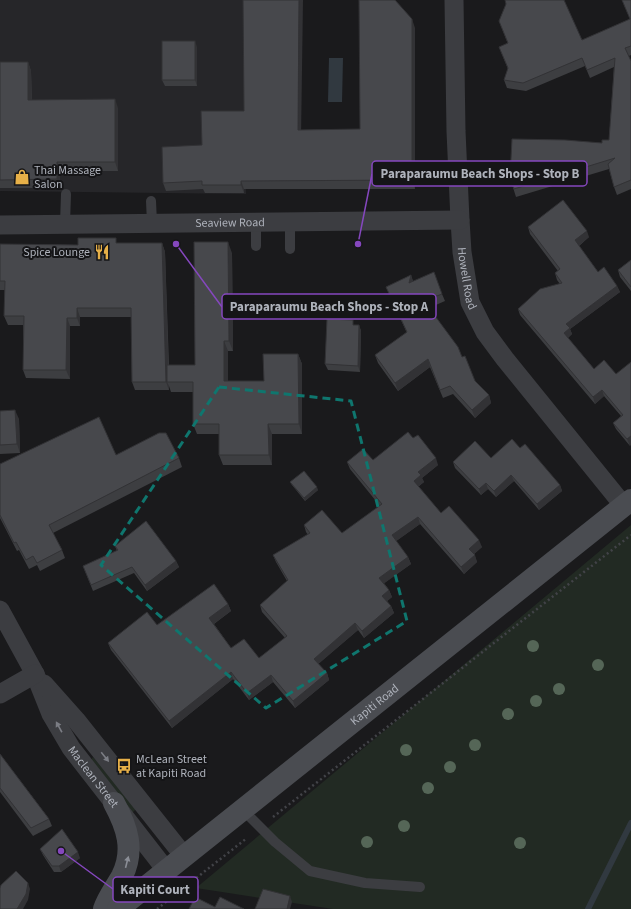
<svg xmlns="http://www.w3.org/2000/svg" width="631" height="909" font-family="'Source Sans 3',sans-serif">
  <rect width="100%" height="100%" fill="#1a1a1c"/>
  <!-- built -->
  <path fill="#262629" d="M0 0H244L246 194 0 191Z"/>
  <!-- green -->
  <g fill="#222a23">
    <path d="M631 525V909H333L196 888Z"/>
    <path d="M93 757 137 808 132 813 91 760Z"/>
  </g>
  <!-- water -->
  <path fill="#313940" d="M329 58H343L342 102H328Z"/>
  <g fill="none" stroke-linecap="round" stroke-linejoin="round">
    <!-- stream -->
    <path stroke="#313940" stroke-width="6" d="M588 909 631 823"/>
    <!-- path -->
    <g stroke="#424348" stroke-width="2.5" stroke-dasharray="2 3" stroke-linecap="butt">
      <path d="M273 817 631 535"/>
      <path d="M157 909 247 838"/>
    </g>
    <!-- lane -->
    <g stroke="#3c3d41" stroke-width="10">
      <path d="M151 201 152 223"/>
      <path d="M65 224 66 194"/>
      <path d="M256 246V222"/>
      <path d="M290 249V221"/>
      <path d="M243 810 275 842 310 871 365 883 420 887"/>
    </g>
    <!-- street -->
    <g stroke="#3c3d41" stroke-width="19">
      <path id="s1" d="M454 0 456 131 460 220 462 252 470 302 485 332 505 359 624 506"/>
      <path id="s2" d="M0 225 460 220"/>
      <path id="s3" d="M0 610 35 674 51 714 71 748 166 870"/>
      <path d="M44 684 76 720 184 856"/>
      <path d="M0 694 35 674"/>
    </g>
    <!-- secondary -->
    <g stroke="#4a4c51" stroke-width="22">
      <path d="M104 909C108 897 116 887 122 876 135 850 127 827 114 803"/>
      <path id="s4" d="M118 909 631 500"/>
    </g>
  </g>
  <!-- trees -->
  <g fill="#556657">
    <circle cx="533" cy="646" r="6"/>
    <circle cx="598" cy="665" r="6"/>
    <circle cx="559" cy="689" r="6"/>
    <circle cx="536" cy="701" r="6"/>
    <circle cx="508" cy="714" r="6"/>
    <circle cx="475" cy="745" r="6"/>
    <circle cx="406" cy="750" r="6"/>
    <circle cx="450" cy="767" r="6"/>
    <circle cx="428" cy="788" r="6"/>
    <circle cx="404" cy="826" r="6"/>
    <circle cx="367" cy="842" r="6"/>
    <circle cx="520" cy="843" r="6"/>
  </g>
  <!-- wall -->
  <g fill="#3d3e41">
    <path d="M622 0H631V55L629 56 631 61V189L617 195 614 187 609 169 516 197 510 178 609 140 614 67 590 78 585 66 526 91 507 88 504 80 508 69 499 47 508 44 499 21 582 40 630 19Z"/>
    <path d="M415 28V189H244V193H205L203 189 166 191 163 183 202 145 301 130 360 129Z"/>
    <path d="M197 47V86H165L162 80Z"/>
    <path d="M0 62H28L31 71 32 100 118 108V171H60V188H0Z"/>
    <path d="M528 227 589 237 579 246 598 272 617 286 620 292 570 329 572 334 568 338 594 369 616 374 630 446 616 429 613 423 621 416 604 396 595 404 520 315 518 309 560 284 557 280 555 273 558 271 530 234Z"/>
    <path d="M118 243H162L165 252 169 365H195L232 253 233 351H228V381H264L298 354 302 364V434H272V465H223L219 455V434H197L193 424V392H171L169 386V390H135L132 382 131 317H80V326H70V379L26 378 23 370V325H8L4 316 5 290H0V244L78 245Z"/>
    <path d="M631 260V291L620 277 618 270Z"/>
    <path d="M411 275 413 281 442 294 445 301 429 308 462 357 475 381 489 395 491 403 475 418 453 394 443 398 430 367 398 391 378 363 375 355 407 333 389 294 386 287Z"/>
    <path d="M355 325H359L361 331 360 372 328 370 325 364Z"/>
    <path d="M0 411 19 419 20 453 0 454Z"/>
    <path d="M413 438 438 465 422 478 424 482 418 487 441 513 482 547 474 554 477 562 464 574 420 524 396 541 408 557 411 564 384 583 389 590 392 597 387 601 391 606 394 613 364 638 358 630 318 664 327 673 329 680 295 708 273 682 249 700 233 679 172 728 111 650 108 643 157 625 228 604 231 611 214 624 231 648 259 658 285 638 262 612 260 605 287 581 276 562 273 555 308 535 306 532 304 525 342 533 380 506 350 469 347 462 373 460Z"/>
    <path d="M520 448 560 485 562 491 539 510 514 481 496 497 488 489 481 495 455 468 453 462 491 458Z"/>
    <path d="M116 455 179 458 182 467 53 533 62 550 65 558 40 571 37 565 29 569 19 550 17 551 0 518V464Z"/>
    <path d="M290 482 318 490 305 501 292 485Z"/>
    <path d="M115 546 176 561 179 567 147 591 134 573 93 591 83 566 117 551Z"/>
    <path d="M0 754 49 819 52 826 33 836 0 792Z"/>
    <path d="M40 849 80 858 61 872H54L43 855Z"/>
  </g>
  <!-- shaded-wall -->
  <g fill="#323235">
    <path d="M299 0H303L301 138 298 130Z"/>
    <path d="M412 19 415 28V189L412 180Z"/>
    <path d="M195 41 197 47V86L195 80Z"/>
    <path d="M28 62 31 71 32 108 28 100Z"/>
    <path d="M115 99 118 108V171L115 162Z"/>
    <path d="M57 162 60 171V188L57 179Z"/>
    <path d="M241 181 244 189V193L241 185Z"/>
    <path d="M587 231 589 237 577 247 575 240Z"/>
    <path d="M228 242 232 253 233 351 229 341Z"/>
    <path d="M162 243 165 252 169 382H167L169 386V390L166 382Z"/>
    <path d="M411 275 413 283H409Z"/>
    <path d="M617 286 620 292 570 329 572 334 566 339 564 333 566 324Z"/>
    <path d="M77 308 80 317V326L77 318Z"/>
    <path d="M67 318 70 326V379L66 370Z"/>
    <path d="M359 325 361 331 360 372 358 366Z"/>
    <path d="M224 341 228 351V391L224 381Z"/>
    <path d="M298 354 302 364V434L299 424Z"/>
    <path d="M428 359 430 367 398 391 395 383Z"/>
    <path d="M602 390 604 396 595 404 593 397Z"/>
    <path d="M489 395 491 403 475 418 472 410Z"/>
    <path d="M15 410 19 419 20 453 17 444Z"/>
    <path d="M268 424 272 434V465L269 455Z"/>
    <path d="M631 436V445L630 446 627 439Z"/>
    <path d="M436 458 438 465 422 478 424 482 416 488 414 481 418 472Z"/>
    <path d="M511 475 514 481 496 497 494 491Z"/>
    <path d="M486 483 488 489 481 495 479 489Z"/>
    <path d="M560 485 562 491 539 510 537 504Z"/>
    <path d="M317 487 318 490 305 501 304 498Z"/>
    <path d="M418 517 420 524 395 542 392 535Z"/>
    <path d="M479 540 482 547 472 556 469 549Z"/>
    <path d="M475 555 477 562 464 574 461 567Z"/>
    <path d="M408 557 411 564 382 585 379 578Z"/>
    <path d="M176 561 179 567 147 591 145 585Z"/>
    <path d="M389 590 392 597 385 603 382 596Z"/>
    <path d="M228 604 231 611 212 625 209 618Z"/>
    <path d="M391 606 394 613 364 638 362 631Z"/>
    <path d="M355 623 358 630 316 666 314 659Z"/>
    <path d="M231 672 233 679 172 728 169 721Z"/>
    <path d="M327 673 329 680 295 708 293 701Z"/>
    <path d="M271 675 273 682 249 700 247 693Z"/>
    <path d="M78 852 80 858 61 872 59 866Z"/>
    <path d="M28 883 30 889 28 900 23 909H17Z"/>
    <path d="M290 896 292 902 290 909H287Z"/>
  </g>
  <!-- building -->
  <g fill="#47484c" stroke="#323235">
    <path d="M243 0H299L298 130 360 129 359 0H395L412 19V180L241 181V185H202V181L163 183 162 147 202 145 201 111H244Z"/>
    <path d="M505 0H564L582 40 630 19 622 0H631V46L625 48 631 61V180L614 187 608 164 615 158 514 189 510 178 512 139 565 140 602 143V140H609L615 58 587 70 582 58 523 83 504 80 508 68 499 47 508 43 499 21 506 4Z"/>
    <rect x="162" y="41" width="33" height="39"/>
    <path d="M0 62H28V100L115 99V162H57V179L0 180Z"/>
    <path d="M563 200 587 231 575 240 598 272 604 267 617 286 566 324 570 328 564 333 594 369 604 360 616 374 631 362V436L627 439 613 423 623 415 602 390 593 397 518 309 540 289 562 283 555 273 560 269 528 227Z"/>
    <path d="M78 238H116V243H162L166 382H132L131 308H77V318H67L66 370H23L24 316H4L5 281H0V244L78 245Z"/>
    <path d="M194 242H228L229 341H224V381H264L263 354H298L299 424H268L269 455H219V424H193V382H167V365H195Z"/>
    <path d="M631 260V287L618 270Z"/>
    <path d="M434 272 442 294 424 301 458 347 462 357 465 356 475 381 489 395 472 410 450 386 440 390 428 359 395 383 375 355 407 332 386 287 411 275 409 283Z"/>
    <path d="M327 319 353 320V325H359L358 366 325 364Z"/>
    <path d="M15 410 17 444 0 445V411Z"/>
    <path d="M99 417 116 455 159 433H166L179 458 49 525 62 550 37 563 33 556 26 560 16 542 14 543 0 515V464Z"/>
    <path d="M408 432 413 438 418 435 436 458 418 472 421 475 414 481 441 513 449 506 479 540 469 549 475 555 461 567 418 517 392 535 408 557 379 578 389 590 382 596 391 606 362 631 355 623 314 659 327 673 293 701 271 675 247 693 231 672 169 721 108 643 147 612 157 625 214 584 228 604 209 618 231 648 244 639 259 658 287 636 260 605 288 580 273 555 310 533 304 525 322 510 342 533 382 504 347 462 363 449 373 460Z"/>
    <path d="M512 439 520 448 525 444 560 485 537 504 511 475 494 491 486 483 479 489 453 462 475 441 491 458Z"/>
    <path d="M304 471 317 487 304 498 290 482Z"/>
    <path d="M146 521 176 561 145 585 132 567 91 585 83 566 118 550 115 546Z"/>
    <path d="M0 754 49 819 31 828 0 788Z"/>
    <path d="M62 829 78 852 59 866H52L40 849Z"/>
    <path d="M16 871 28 883 26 894 17 909H0V888L1 885Z"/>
    <path d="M263 889 290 896 287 909H255Z"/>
    <path d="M195 897 215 907 220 897 244 909H189Z"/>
  </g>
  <!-- one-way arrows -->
  <defs><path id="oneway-solid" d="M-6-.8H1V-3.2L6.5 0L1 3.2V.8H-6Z"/></defs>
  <g fill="#7b7d84">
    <use href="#oneway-solid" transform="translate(59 727) rotate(-119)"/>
    <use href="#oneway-solid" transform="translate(105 757) rotate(51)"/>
  </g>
  <use fill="#8b8e96" href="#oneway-solid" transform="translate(127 862) rotate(-76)"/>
  <!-- marked area -->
  <path fill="none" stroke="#0f766e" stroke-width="3" stroke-dasharray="8 5" stroke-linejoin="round" d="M219 387 351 401 407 621 266 708 101 565Z"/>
  <!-- icons -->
  <defs>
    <g id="shop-bare" transform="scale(1.2)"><path d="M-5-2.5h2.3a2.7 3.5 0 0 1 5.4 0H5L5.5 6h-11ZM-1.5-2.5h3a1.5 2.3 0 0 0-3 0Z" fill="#e7b048" stroke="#151517" stroke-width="2.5" paint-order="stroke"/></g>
    <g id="restaurant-bare" transform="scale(1.2)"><path d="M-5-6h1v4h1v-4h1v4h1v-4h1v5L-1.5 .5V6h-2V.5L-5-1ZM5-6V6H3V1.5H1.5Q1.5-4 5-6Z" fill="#e7b048" stroke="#151517" stroke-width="2.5" paint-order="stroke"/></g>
    <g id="bus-bare" transform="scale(1.2)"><path d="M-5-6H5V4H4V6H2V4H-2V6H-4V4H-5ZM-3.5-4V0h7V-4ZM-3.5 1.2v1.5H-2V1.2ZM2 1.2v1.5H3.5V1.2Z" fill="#e7b048" stroke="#151517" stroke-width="2.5" paint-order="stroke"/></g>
  </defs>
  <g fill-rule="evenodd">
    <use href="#shop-bare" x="22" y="177"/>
    <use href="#restaurant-bare" x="102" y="252"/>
    <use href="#bus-bare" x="124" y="766"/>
  </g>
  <g text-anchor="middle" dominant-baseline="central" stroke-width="4" stroke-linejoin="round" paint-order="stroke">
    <!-- poi labels -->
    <g font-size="12" fill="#aeb2bb" stroke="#151517" text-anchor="start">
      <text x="34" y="170">Thai Massage<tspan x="34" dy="14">Salon</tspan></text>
      <text x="90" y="252" text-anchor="end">Spice Lounge</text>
      <text x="136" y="759">McLean Street<tspan x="136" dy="14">at Kapiti Road</tspan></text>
    </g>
    <!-- street labels -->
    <g font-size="12" fill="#aeb2bb" stroke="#151517">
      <text stroke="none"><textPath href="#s2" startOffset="230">Seaview Road</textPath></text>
      <text stroke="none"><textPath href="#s1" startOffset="279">Howell Road</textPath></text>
      <text stroke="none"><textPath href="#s4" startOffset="328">Kapiti Road</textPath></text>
      <text stroke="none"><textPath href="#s3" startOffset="192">Maclean Street</textPath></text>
    </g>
  </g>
  <!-- callouts -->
  <path fill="none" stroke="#8547be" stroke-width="1.5" d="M358 244L372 174M176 244L222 307M61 851L113 889"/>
  <g fill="#8547be" stroke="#151517" stroke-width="1.5">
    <circle cx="358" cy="244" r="4"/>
    <circle cx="176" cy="244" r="4"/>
    <circle cx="61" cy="851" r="4"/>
  </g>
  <g fill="#151517" stroke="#8547be" stroke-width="1.5">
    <rect x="372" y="161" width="215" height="25" rx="4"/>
    <rect x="222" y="294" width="214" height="25" rx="4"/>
    <rect x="113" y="877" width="85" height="25" rx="4"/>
  </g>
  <g font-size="13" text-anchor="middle" font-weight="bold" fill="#aeb2bb">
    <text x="480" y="178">Paraparaumu Beach Shops - Stop B</text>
    <text x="329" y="311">Paraparaumu Beach Shops - Stop A</text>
    <text x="155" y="894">Kapiti Court</text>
  </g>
</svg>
